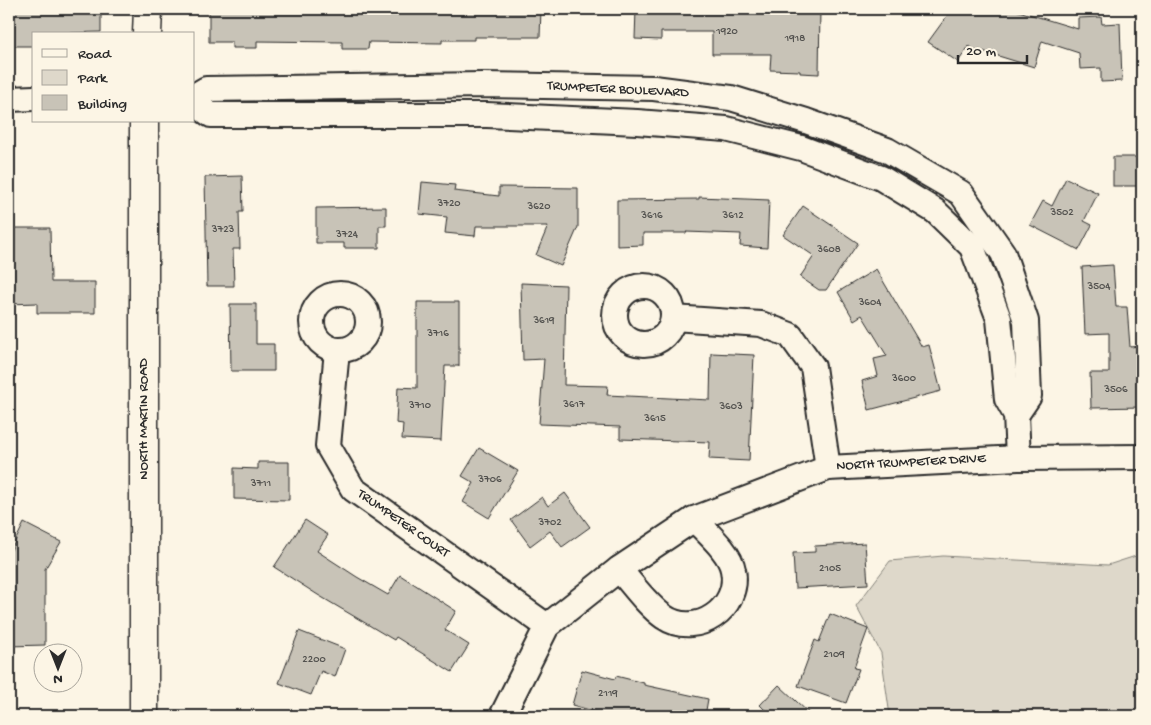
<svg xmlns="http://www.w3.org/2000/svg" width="1151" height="725" font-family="'Gochi Hand',sans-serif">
  <rect width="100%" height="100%" fill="#fcf5e5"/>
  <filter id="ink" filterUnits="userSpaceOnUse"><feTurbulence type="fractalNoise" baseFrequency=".02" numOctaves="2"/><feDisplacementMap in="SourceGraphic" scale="10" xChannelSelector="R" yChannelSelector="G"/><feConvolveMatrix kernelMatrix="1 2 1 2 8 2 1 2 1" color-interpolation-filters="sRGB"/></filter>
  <g filter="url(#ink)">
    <!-- green -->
    <path fill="#ded8ca" stroke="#84827a" d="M1142 554V716H890L881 653 856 606 890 561 943 556 1108 565Z"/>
    <!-- building -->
    <g fill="#c8c3b7" stroke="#2b2b2b">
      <path d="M9 9H101V32L34 34V46H9Z"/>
      <path d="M209 9H541L540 37H474V40H442V43L369 42 368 49H342V42L257 41V48H232V42H209Z"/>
      <path d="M636 9H820L819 74 800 73V71L770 70 771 54H712V32H661V40L635 39Z"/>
      <path d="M952 9H1012L1078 29V18L1101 17 1102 24 1120 23 1122 81 1101 82V68L1080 69 1079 53 1042 41 1034 67 979 50 978 52 969 46 958 62 928 42Z"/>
      <rect x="1113" y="157" width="29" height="29"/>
      <path d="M242 176 243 212H239L240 249H233L234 286H207L205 177Z"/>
      <path d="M1066 178 1098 193 1084 221 1092 225 1079 250 1030 225 1043 201 1052 206Z"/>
      <path d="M422 182 455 185 454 191 499 196V187L578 188V227L561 266 536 255 548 226H476L475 236 445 233 447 217 419 214Z"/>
      <path d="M699 197 769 200 767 248 740 246 741 234 686 232 687 233H643V245L617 246V200L699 199Z"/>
      <path d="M803 206 858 243 826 290H819L800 277 814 256 783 235Z"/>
      <path d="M386 207V226H379V248H344V243H316V208Z"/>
      <path d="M9 228H50L51 282H95V313H37V303L9 304Z"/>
      <path d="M1113 265 1116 307H1127L1130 347 1140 346 1142 407 1091 408 1090 373H1109V333L1085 334 1082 267Z"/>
      <path d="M876 269 922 347 929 345 941 391 869 410 862 381 878 376 874 359 887 356 862 315 854 320 838 292Z"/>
      <path d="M521 283 566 285 564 385 608 386 607 395 710 400 711 353 754 355 749 461 709 459 710 442 620 439V427L539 424 544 359 523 360Z"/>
      <path d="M417 302H459V366H445L441 441 402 439 403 424 396 423 398 387 417 388Z"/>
      <path d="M230 304H256V344H274V371H231Z"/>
      <path d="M479 448 518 471 489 518 463 502 474 483 462 476Z"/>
      <path d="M258 462H289V500L234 499V468L258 469Z"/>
      <path d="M565 493 590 527 562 547 550 531 530 546 511 520 542 497 548 506Z"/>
      <path d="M305 520 328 535 317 551 357 577 388 595 400 575 456 611 445 630 469 645 452 672 396 637 394 640 318 595 274 567Z"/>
      <path d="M24 523 61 542 45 569V645L9 646V554Z"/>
      <path d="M865 543 868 584 795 588 793 553 815 552V546Z"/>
      <path d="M830 614 868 629 854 668 859 669 846 703 798 686 815 640 819 642Z"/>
      <path d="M299 631 345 649 335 677 321 671 311 695 279 683Z"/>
      <path d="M582 670 615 679 616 676 644 683V685L708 699 705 716H664L637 710 635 716H611L572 705Z"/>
      <path d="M779 685 812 716H771L760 705Z"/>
    </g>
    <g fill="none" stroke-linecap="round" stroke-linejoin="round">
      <!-- street casing -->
      <g stroke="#2b2b2b" stroke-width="28">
        <g id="street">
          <path d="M194 96 206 89 483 85 654 88 731 98 806 121 887 150 961 193 1003 253 1026 321 1029 396 1016 415"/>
          <path d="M9 99 34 98"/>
          <path d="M194 103 211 115H487L637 122 726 129 801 148 881 178 935 211 972 247 999 319 1007 399 1016 415 1018 458"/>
          <circle cx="644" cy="315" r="29"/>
          <circle cx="340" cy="322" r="28"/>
          <path d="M673 318 761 324 790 335 813 367 828 468"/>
          <path d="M337 350 328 446 353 489 547 626"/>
          <path d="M619 569C633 585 647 605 664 617 696 639 741 608 733 570 730 552 707 533 694 519"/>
          <path d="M502 716 547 626 619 569 694 519 828 468 1018 458 1142 457"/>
        </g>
      </g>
      <!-- secondary casing -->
      <g stroke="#2b2b2b" stroke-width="31">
        <g id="secondary">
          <path d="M147 34 148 9"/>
          <path d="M144 716V121"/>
        </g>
      </g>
      <!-- street -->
      <use href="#street" stroke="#fcf5e5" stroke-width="24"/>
      <!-- secondary -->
      <use href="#secondary" stroke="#fcf5e5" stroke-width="28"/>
    </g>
  </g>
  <g text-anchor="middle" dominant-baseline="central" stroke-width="4.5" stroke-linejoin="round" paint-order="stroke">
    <!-- number labels -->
    <g font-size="11" fill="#52514e">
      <text x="727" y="32">1920</text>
      <text x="795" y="39">1918</text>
      <text x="449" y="204">3720</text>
      <text x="539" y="207">3620</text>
      <text x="1062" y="213">3502</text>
      <text x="652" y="216">3616</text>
      <text x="733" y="216">3612</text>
      <text x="223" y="230">3723</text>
      <text x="347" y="235">3724</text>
      <text x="829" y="250">3608</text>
      <text x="1099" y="287">3504</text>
      <text x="870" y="303">3604</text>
      <text x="544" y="321">3619</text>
      <text x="438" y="334">3716</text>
      <text x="904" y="379">3600</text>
      <text x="1116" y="390">3506</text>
      <text x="574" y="405">3617</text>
      <text x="420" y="406">3710</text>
      <text x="731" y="407">3603</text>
      <text x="655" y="419">3615</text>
      <text x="490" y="480">3706</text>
      <text x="261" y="484">3711</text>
      <text x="550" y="523">3702</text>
      <text x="830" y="569">2105</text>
      <text x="834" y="655">2109</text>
      <text x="314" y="660">2200</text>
      <text x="608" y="694">2119</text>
    </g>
    <!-- street labels -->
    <g font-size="14" fill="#2b2b2b" stroke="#fcf5e5">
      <text transform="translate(618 90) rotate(3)">TRUMPETER BOULEVARD</text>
      <text transform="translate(144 419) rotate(-90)">NORTH MARTIN ROAD</text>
      <text transform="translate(911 463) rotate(-3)">NORTH TRUMPETER DRIVE</text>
      <text transform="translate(403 524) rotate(35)">TRUMPETER COURT</text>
    </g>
  </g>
  <!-- margin -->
  <rect width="1151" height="725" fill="none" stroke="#fcf5e5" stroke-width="30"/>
  <rect x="15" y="15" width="1121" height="695" fill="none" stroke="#2b2b2b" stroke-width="2" filter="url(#ink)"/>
  <!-- legend -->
  <rect x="32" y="32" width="162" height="90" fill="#fcf5e5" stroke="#a8a49b"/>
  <rect x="42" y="49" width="25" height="8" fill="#fcf5e5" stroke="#a8a49b"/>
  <text x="78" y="58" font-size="15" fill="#2b2b2b">Road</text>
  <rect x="42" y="70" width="25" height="15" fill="#ded8ca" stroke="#a8a49b"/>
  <text x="78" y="82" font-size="15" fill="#2b2b2b">Park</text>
  <rect x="42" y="95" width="25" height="15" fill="#c8c3b7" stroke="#a8a49b"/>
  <text x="78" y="108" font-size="15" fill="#2b2b2b">Building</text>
  <!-- north arrow -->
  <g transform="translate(58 668) rotate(180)"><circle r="24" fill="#fcf5e5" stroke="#a8a49b"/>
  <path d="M0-4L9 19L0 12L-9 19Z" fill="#2b2b2b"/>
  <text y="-8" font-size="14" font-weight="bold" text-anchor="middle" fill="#2b2b2b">N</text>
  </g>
  <!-- scale -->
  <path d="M958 55v8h69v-8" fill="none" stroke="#2b2b2b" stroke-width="2.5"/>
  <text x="966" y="55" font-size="15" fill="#2b2b2b" stroke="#fcf5e5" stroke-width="4" paint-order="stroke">20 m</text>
</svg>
